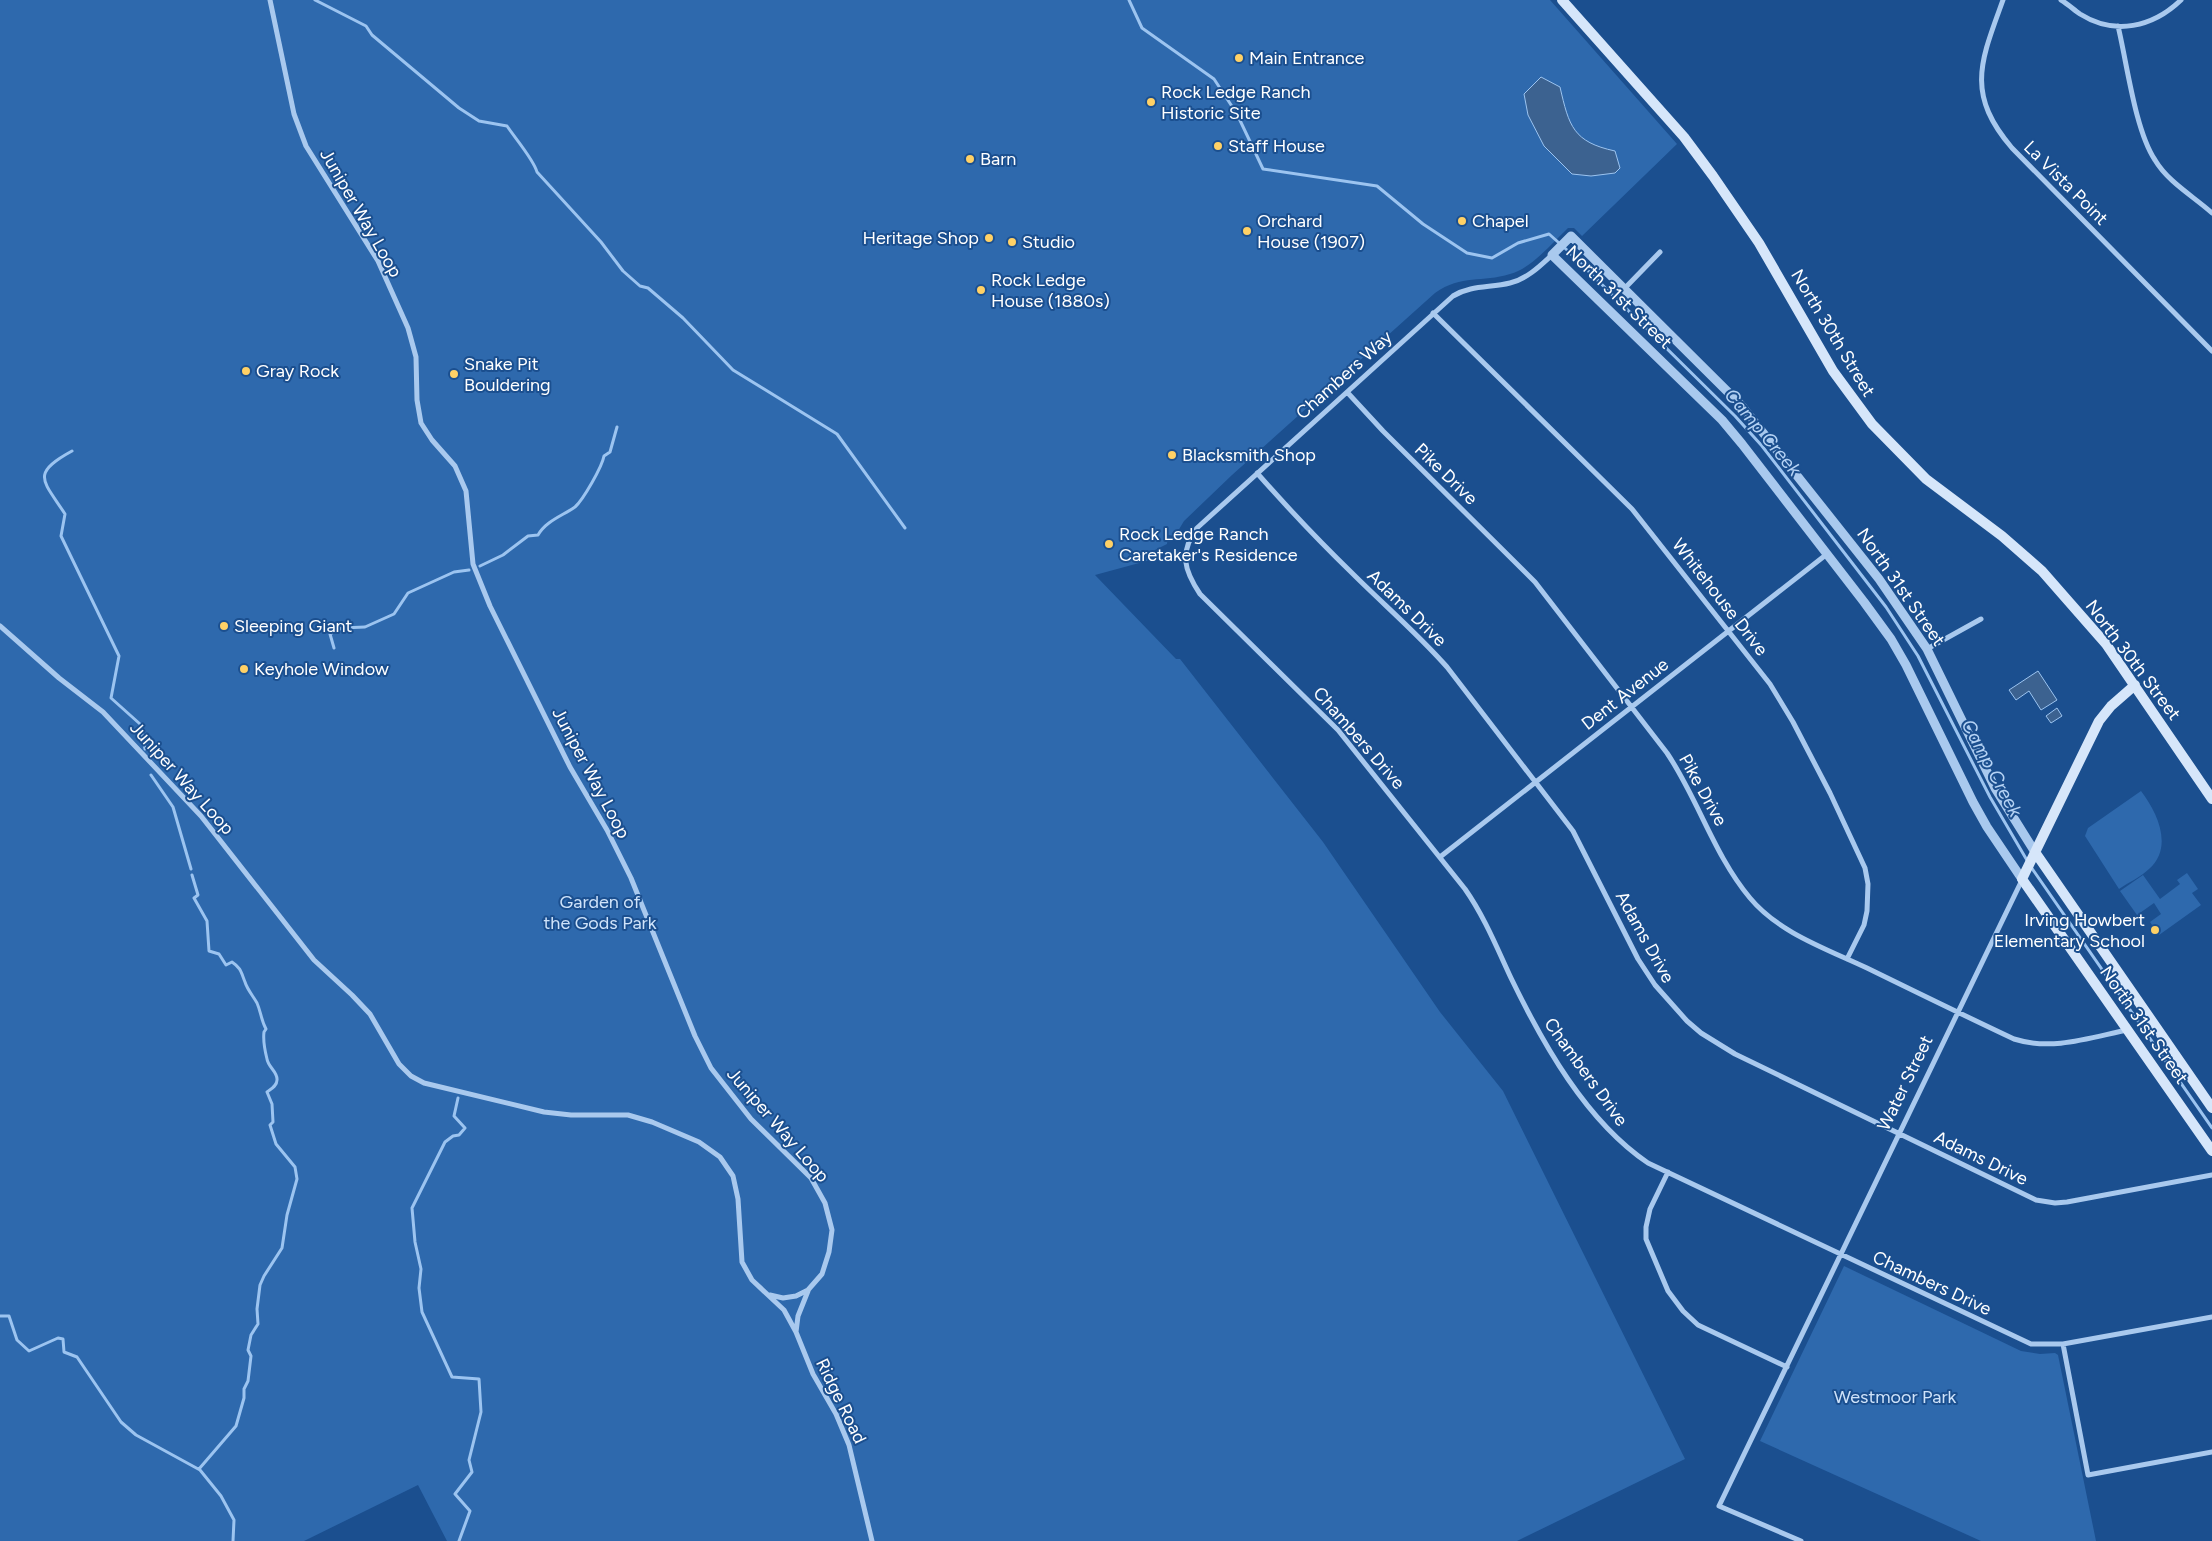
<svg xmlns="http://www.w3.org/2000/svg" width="2212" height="1541" font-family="Figtree,sans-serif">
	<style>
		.green { fill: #2e69ad }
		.water { fill: #3c6290; stroke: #9cc4f0 }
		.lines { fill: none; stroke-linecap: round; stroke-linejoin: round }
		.stream { stroke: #9cc4f0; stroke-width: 3 }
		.minor { stroke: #a9c9ee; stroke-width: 5 }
		.tertiary { stroke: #a9c9ee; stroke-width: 9 }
		.secondary { stroke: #d6e6fa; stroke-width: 10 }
		.poi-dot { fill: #ffd166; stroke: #1b4f8f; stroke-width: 2 }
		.labels { text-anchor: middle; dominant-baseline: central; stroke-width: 4; stroke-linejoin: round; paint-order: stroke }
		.poi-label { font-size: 18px; fill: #fff; stroke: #1b4f8f; text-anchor: start }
		.street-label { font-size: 18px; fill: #fff; stroke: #1b4f8f }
		.park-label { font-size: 18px; fill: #cfe3fa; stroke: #1b4f8f }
		.water-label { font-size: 19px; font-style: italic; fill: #b5d3f5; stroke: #1b4f8f }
	</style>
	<rect width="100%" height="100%" fill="#1b4f8f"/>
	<!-- green -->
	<path class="green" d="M0 0H1550L1677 144 1582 236 1574 228H1568C1551 244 1532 268 1510 274 1482 283 1462 274 1435 293L1232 475 1184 521 1175 536 1168 535 1167 544 1153 551 1154 559 1095 575 1176 659H1180L1323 842 1440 1012 1503 1091 1685 1459 1517 1541H447L418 1485 304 1541H0Z
		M2141 791C2157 812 2174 847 2149 869 2141 877 2129 882 2119 889L2085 836 2088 828Z
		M2187 873 2198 889 2192 893 2201 905 2159 935 2150 922 2161 914 2154 903 2137 915 2120 891 2143 875 2160 899 2180 884 2177 880Z
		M1844 1266 2021 1351 2040 1354 2055 1353 2058 1355 2096 1541H1981L1760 1441Z"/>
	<!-- water -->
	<path class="water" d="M1541 77 1560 87C1569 126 1573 142 1615 151L1620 168 1615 173 1591 176 1572 174 1544 146 1528 115 1524 94Z
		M2038 671 2057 700 2041 710 2029 691 2016 700 2009 690Z
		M2057 708 2062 716 2051 723 2046 716Z"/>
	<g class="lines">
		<!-- stream -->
		<path class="stream" d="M315 0 366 26 372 35 459 108 479 121 507 126C515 138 534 160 537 172L601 242 623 271 640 286 648 288 683 318 733 370 837 434 905 528
			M1129 0 1142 28 1214 79 1237 114 1263 169 1377 186 1423 224 1467 253 1492 258 1518 243 1549 234 1567 250 1735 416 1762 446 1886 607 1918 656 1990 797 2028 862
			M72 451C30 474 43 480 65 514L61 536 119 656 111 698 140 724 145 749
			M480 566 503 555 528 536 538 535C546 521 562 516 575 507 583 500 602 467 604 456L610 452 617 427
			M334 648 330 634 342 628 365 627 394 614 408 593 454 572 469 570
			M151 775 173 807 191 869
			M2031 867 2212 1128
			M192 875 198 895 194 898 207 921 209 951 219 954 226 965 232 962C241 968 241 972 245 982 247 989 253 996 257 1003 261 1012 261 1020 266 1029L264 1032C263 1040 265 1051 267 1059 268 1067 278 1072 277 1080 277 1086 271 1089 267 1092L272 1104 273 1122 270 1125 276 1144 295 1167 297 1179 287 1215 282 1248 264 1276 260 1285 257 1309 258 1324 251 1335 248 1350 251 1356 248 1381 244 1389V1398L236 1426 199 1469
			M458 1098 454 1116 465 1128 459 1135 453 1136 445 1142 412 1208 415 1242 421 1269 419 1288 422 1312 452 1377 479 1379 481 1412 469 1460 472 1472 455 1494 470 1511 459 1541
			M0 1316H9L17 1340 29 1351 58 1338 63 1339 64 1352 77 1357 121 1422 136 1435 200 1470 221 1496 234 1520 233 1541"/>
		<!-- minor -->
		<path class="minor" d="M270 0 294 114 306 146 378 261 408 328 416 357 417 400 421 423 432 440 455 466 466 491 473 564 490 606 570 767 607 830 631 878 695 1036 711 1068 751 1119 811 1178 825 1203 832 1230 829 1252 822 1274 808 1290 796 1296 783 1298 770 1295
			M2003 0C1981 61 1965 93 2012 148L2212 351
			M2061 0C2068 4 2074 10 2080 14 2115 36 2153 27 2181 0
			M2118 26C2127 63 2135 130 2155 160 2168 182 2193 196 2212 213
			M1552 255C1540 266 1527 279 1510 283 1490 288 1471 285 1453 296L1197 528C1179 553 1184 570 1200 594L1338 730 1465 889C1484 916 1497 948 1511 978 1543 1044 1586 1121 1648 1163L2031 1344H2063L2212 1317
			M1625 288 1660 252
			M1433 313 1632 509 1770 684 1793 722 1830 793 1865 868 1868 884 1867 911 1864 925 1847 959
			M1347 392 1383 431 1535 582 1667 753C1698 799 1714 855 1750 898 1779 933 1827 949 1867 968 1916 992 1965 1016 2014 1039 2052 1051 2089 1038 2127 1030
			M1257 473C1287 507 1319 541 1352 573 1383 604 1417 633 1447 667L1573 831 1638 959 1655 985 1687 1021 1701 1033 1735 1054 2036 1200 2055 1203 2067 1202 2212 1175
			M1171 557H1184
			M0 626 59 678 103 712 201 816 314 960 352 995 370 1014 399 1064 411 1076 424 1083 544 1112 571 1115H628L652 1122 699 1142 720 1157 733 1176 738 1199 742 1262 752 1280 784 1310 796 1332 813 1374 836 1414 849 1445 872 1541
			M1927 649 1981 619
			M1440 857 1827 554
			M1668 1172 1650 1209 1646 1227V1239L1668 1291 1683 1311 1698 1325 1787 1367
			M796 1332 798 1316 808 1291
			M2063 1344 2088 1475 2212 1452
			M1801 1541 1719 1506 2022 880"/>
		<!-- tertiary -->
		<path class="tertiary" d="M2022 879 1987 827 1973 802 1906 665 1891 639 1864 602 1742 444 1722 420 1552 255 1571 236 1741 405 1879 579 1927 649 1995 788 2035 852"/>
		<!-- secondary -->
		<path class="secondary" d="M1562 0 1684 137 1713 176 1759 243 1833 371 1872 424 1926 479 2002 536 2042 571 2063 595 2106 644 2212 799
			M2135 685 2111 706 2099 721 2022 879 2212 1151
			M2035 852 2212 1108"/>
	</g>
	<!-- markers -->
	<g class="poi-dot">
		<circle cx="1239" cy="58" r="5"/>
		<circle cx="1151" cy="102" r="5"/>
		<circle cx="1218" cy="146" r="5"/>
		<circle cx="970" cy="159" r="5"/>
		<circle cx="1462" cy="221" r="5"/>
		<circle cx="1247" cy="231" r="5"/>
		<circle cx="989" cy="238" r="5"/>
		<circle cx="1012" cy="242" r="5"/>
		<circle cx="981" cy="290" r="5"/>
		<circle cx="246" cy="371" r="5"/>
		<circle cx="454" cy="374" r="5"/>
		<circle cx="1172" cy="455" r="5"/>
		<circle cx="1109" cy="544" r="5"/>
		<circle cx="224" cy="626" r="5"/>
		<circle cx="244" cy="669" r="5"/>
		<circle cx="2155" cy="930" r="5"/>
	</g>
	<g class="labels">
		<!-- poi labels -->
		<g class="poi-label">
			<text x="1249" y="58">Main Entrance</text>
			<text x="1161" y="92">Rock Ledge Ranch<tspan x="1161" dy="21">Historic Site</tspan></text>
			<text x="1228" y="146">Staff House</text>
			<text x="980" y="159">Barn</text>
			<text x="1257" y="221">Orchard<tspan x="1257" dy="21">House (1907)</tspan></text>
			<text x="1472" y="221">Chapel</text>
			<text x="979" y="238" text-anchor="end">Heritage Shop</text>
			<text x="1022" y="242">Studio</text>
			<text x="991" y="280">Rock Ledge<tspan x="991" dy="21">House (1880s)</tspan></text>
			<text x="464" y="364">Snake Pit<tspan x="464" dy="21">Bouldering</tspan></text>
			<text x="256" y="371">Gray Rock</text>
			<text x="1182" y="455">Blacksmith Shop</text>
			<text x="1119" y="534">Rock Ledge Ranch<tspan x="1119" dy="21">Caretaker's Residence</tspan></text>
			<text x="234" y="626">Sleeping Giant</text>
			<text x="254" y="669">Keyhole Window</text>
			<text x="2145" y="920" text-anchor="end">Irving Howbert<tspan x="2145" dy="21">Elementary School</tspan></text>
		</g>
		<!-- street labels -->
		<g class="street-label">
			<text transform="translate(2066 183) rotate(45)">La Vista Point</text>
			<text transform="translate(361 213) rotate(60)">Juniper Way Loop</text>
			<text transform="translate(1619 297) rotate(44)">North 31st Street</text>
			<text transform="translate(1833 333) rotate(59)">North 30th Street</text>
			<text transform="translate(1344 375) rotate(-42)">Chambers Way</text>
			<text transform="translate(1446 474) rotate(44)">Pike Drive</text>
			<text transform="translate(1901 587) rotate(55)">North 31st Street</text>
			<text transform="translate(1720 597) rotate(52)">Whitehouse Drive</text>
			<text transform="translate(1407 608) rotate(44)">Adams Drive</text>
			<text transform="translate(2133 660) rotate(53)">North 30th Street</text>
			<text transform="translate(1625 694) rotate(-38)">Dent Avenue</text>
			<text transform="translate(1359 738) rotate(49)">Chambers Drive</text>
			<text transform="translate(591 773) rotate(62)">Juniper Way Loop</text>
			<text transform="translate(182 778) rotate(48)">Juniper Way Loop</text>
			<text transform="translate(1703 790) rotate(61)">Pike Drive</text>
			<text transform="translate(1645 937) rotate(61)">Adams Drive</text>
			<text transform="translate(2144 1025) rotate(55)">North 31st Street</text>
			<text transform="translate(1586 1072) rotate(54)">Chambers Drive</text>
			<text transform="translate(1905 1083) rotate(-64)">Water Street</text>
			<text transform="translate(778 1125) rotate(49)">Juniper Way Loop</text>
			<text transform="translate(1981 1158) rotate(26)">Adams Drive</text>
			<text transform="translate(1932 1283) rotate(25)">Chambers Drive</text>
			<text transform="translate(841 1401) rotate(64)">Ridge Road</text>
		</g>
		<!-- park labels -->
		<g class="park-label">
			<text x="600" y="902">Garden of<tspan x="600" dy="21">the Gods Park</tspan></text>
			<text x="1895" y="1397">Westmoor Park</text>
		</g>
		<!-- water labels -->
		<g class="water-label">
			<text transform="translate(1763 432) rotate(50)">Camp Creek</text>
			<text transform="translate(1992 768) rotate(62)">Camp Creek</text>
		</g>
	</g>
</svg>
